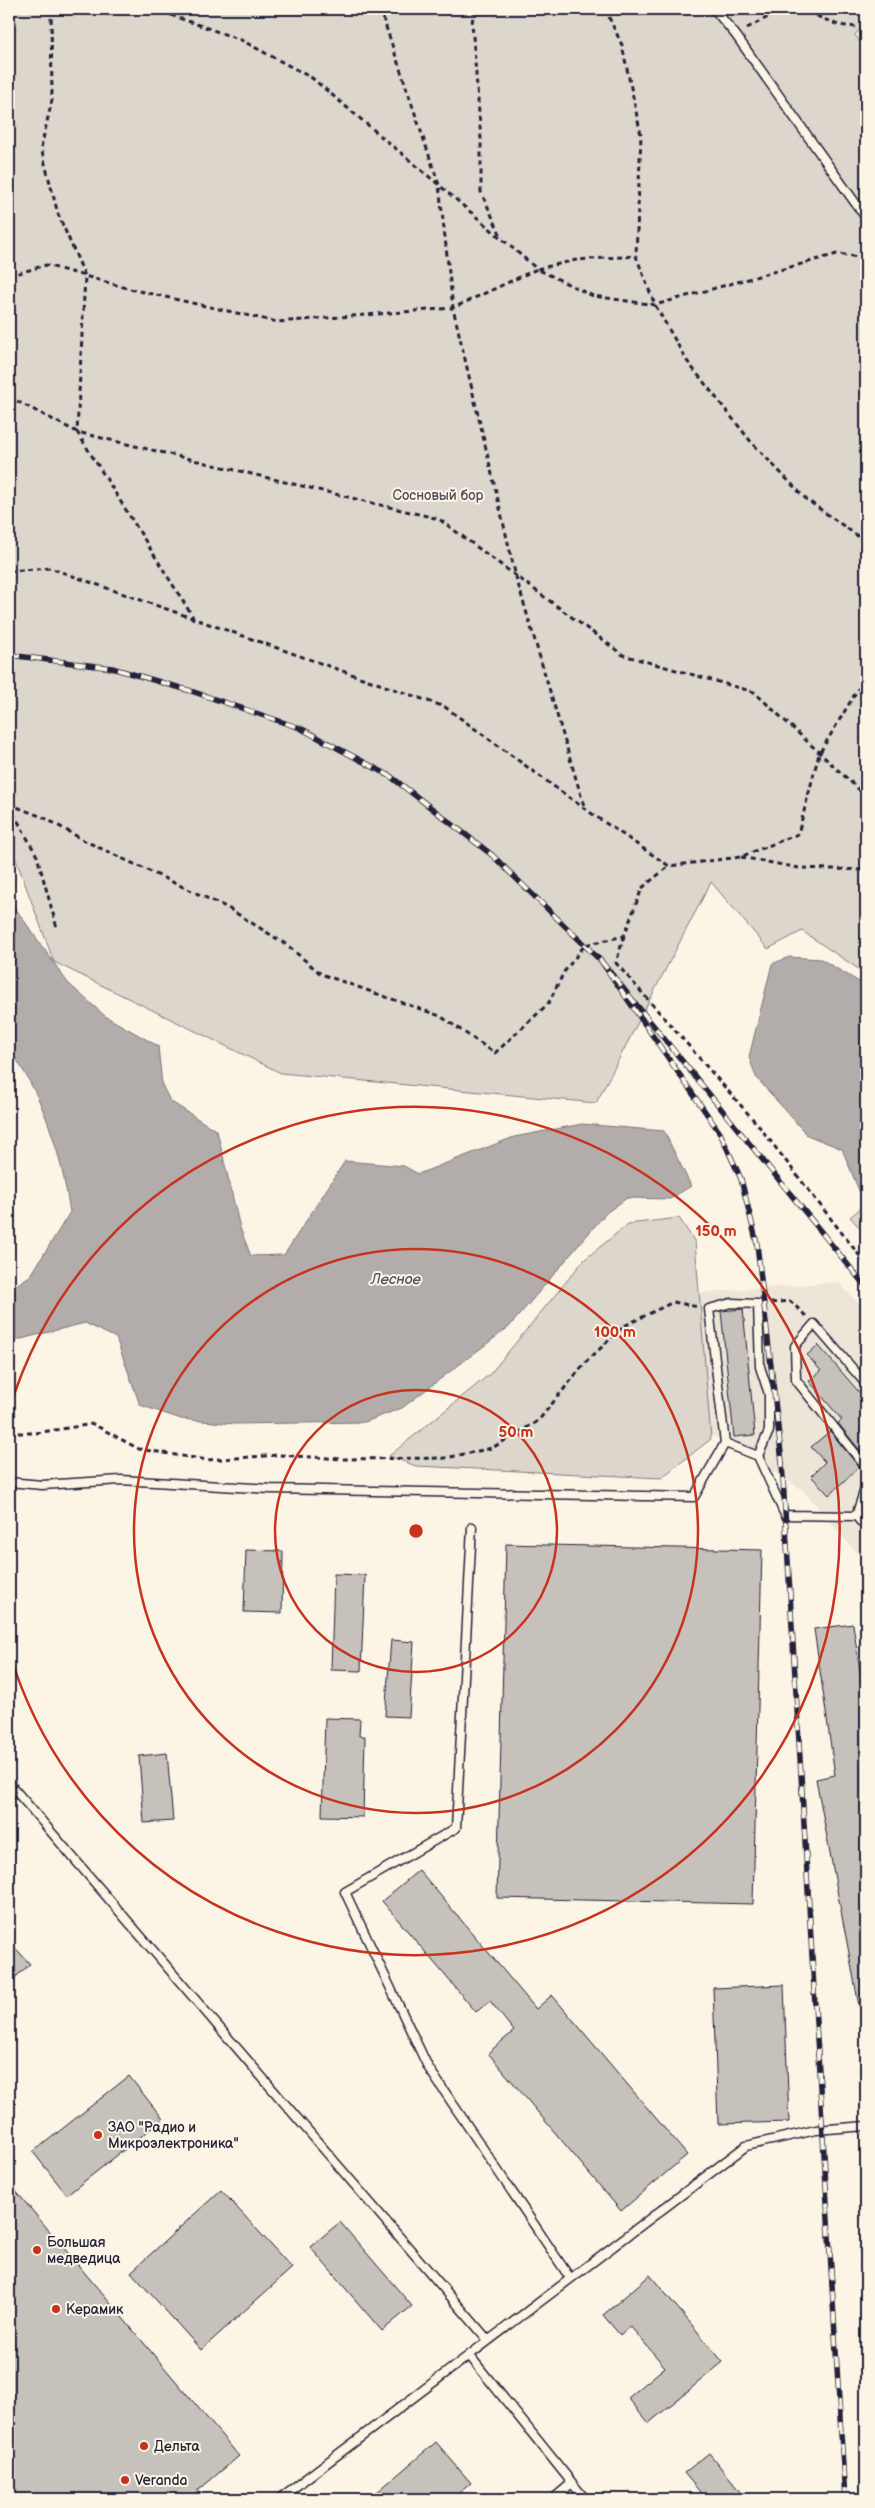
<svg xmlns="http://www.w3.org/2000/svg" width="875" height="2508" font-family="'Balsamiq Sans',sans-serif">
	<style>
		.built { fill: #ece5d8 }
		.green { fill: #dcd6cc; stroke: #7f7c84 }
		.water { fill: #b2adab; stroke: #78757e }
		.building { fill: #c6c1bb; stroke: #22223b }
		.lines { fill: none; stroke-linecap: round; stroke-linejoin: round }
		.service-casing { stroke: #22223b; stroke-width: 11 }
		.path { stroke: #22223b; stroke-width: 3; stroke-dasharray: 5 4; stroke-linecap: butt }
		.service { stroke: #fcf5e5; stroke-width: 8 }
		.rail-casing { stroke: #22223b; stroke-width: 5.5 }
		.rail { stroke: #fcf5e5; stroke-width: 4; stroke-dasharray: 11; stroke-linecap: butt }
		.ring { fill: none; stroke: #c8321e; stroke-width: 2.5 }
		.poi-dot { fill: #c8321e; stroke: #fcf5e5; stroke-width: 2 }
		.labels { text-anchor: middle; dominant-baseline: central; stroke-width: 4; stroke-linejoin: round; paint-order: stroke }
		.park-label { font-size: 14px; fill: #504f5f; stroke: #fcf5e5 }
		.poi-label { font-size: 14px; fill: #22223b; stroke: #fcf5e5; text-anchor: start }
		.water-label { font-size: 15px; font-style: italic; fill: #545362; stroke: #fcf5e5 }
		.centre { fill: #c8321e; stroke: #fcf5e5; stroke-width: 2.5 }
		.ring-label { font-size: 15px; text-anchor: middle; font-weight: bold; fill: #c8321e; stroke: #fcf5e5; stroke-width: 4; stroke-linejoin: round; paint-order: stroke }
	</style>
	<rect width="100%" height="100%" fill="#fcf5e5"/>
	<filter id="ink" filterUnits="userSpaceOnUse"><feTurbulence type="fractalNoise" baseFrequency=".02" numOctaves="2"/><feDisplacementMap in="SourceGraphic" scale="10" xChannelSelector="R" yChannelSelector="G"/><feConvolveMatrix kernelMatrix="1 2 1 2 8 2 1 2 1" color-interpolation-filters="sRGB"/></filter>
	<g filter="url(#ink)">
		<!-- built -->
		<path class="built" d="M838 1282 866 1311V1564L803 1490 694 1424 700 1293Z"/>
		<!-- green -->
		<path class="green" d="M9 9H866V22L855 35 866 50V974L802 931 768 949 711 882 596 1103 281 1073 54 962 9 841Z
			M866 1204V1235L850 1217Z
			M679 1218 695 1242 711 1439 661 1478 416 1466 389 1456 490 1374 584 1260 628 1224Z"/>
		<!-- water -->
		<path class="water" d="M11 902 68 983 105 1016 158 1046 162 1085 170 1101 217 1131 240 1228 251 1256 284 1255 345 1161 404 1166 418 1174 514 1137 582 1124 664 1131 691 1186 670 1199 627 1198 606 1213 509 1327 402 1408 365 1422 235 1424 181 1419 140 1405 116 1338 85 1323 9 1342V1290L31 1275 70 1212C61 1154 44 1096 9 1049V904Z
			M789 957 821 959 866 986V1189L860 1193 842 1149 807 1135 756 1077 749 1057 772 964Z"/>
		<!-- building -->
		<path class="building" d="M743 1309 755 1435 734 1437 721 1311Z
			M818 1345 866 1400V1458L838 1423 842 1420 809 1381 821 1371 807 1355Z
			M830 1431 859 1467 829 1495 811 1476 825 1462 811 1447Z
			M506 1544 762 1550 753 1904 497 1898Z
			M246 1550 283 1551 282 1613 244 1612Z
			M334 1574 365 1575 361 1671 331 1670Z
			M853 1624 862 1685 866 1684V2005L859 2006 816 1779 835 1775 814 1629Z
			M391 1640 414 1642 409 1717 385 1716Z
			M325 1718 360 1719 359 1736H365L363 1817 322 1816Z
			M167 1753 173 1821 144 1823 139 1756Z
			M419 1870 536 2009 552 1995 687 2155 621 2211 488 2053 514 2031 490 2001 476 2012 382 1901Z
			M9 1941 30 1964 9 1983Z
			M784 1985 789 2122 718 2124 713 1988Z
			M129 2076 163 2119 67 2195 33 2152Z
			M9 2183 239 2456 188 2499H9Z
			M221 2190 292 2268 201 2350 131 2272Z
			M340 2222 412 2306 382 2331 310 2247Z
			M650 2275 723 2362 649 2423 628 2398 665 2367 630 2326 620 2335 603 2315Z
			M436 2442 471 2483 452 2499H369Z
			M709 2453 741 2493 733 2499H706L684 2473Z"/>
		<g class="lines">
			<defs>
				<path id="service" d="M714 9 735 34 866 218
					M866 1384 814 1324 795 1346 796 1380 866 1467
					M725 1443 709 1309 731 1303 758 1304 760 1367 769 1394V1431L758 1456
					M9 1482 42 1485 121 1480 271 1489 694 1497 725 1443 758 1456 785 1515 856 1516 866 1528
					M856 1516 866 1486
					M472 1527 456 1828 345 1892 428 2067 570 2278
					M9 1783 488 2340
					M469 2355 585 2499
					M279 2499 746 2146 816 2130 866 2126
					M553 2499 572 2483"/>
			</defs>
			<!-- service casing -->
			<use href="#service" class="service-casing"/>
			<!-- path -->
			<path class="path" d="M51 9 52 100 41 148 58 214 85 276 77 432 193 617
				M154 9 241 40 312 78 439 185 453 308 516 577 585 809
				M380 9 439 185 537 269 576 260 636 256
				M474 9 472 23 481 139V192L502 238
				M605 9 622 45 641 135 636 256 655 305 687 361 752 443 806 499 866 542
				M800 9 838 25 866 28
				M747 28 784 9
				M9 276 46 265 134 290 277 322 453 308 537 269 593 296 655 305 837 254 866 258
				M9 397 77 432 439 519 623 655 754 692 866 796
				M9 571 50 568 445 707 585 809 669 866 740 857 798 834 819 754 858 689 866 684
				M9 804 45 818 85 841 228 908 287 945 321 974 440 1016 495 1053 548 1004 564 972 585 945 624 936 642 888 669 866
				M9 805 37 856 57 928
				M741 857 799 868 866 870
				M624 936 616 963 758 1125 866 1264
				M771 1303 790 1301 806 1316
				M9 1433H36L93 1424 139 1449 207 1460 279 1455 343 1459 446 1458 492 1448 538 1421 585 1363 624 1326 673 1302 698 1307"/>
			<!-- service -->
			<use href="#service" class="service"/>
			<defs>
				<path id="rail" d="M9 655 112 668 191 691 300 728 390 776 492 855 601 961
					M845 2499 782 1462 757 1244 741 1179 720 1133 601 961 866 1287"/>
			</defs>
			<!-- rail casing -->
			<use href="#rail" class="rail-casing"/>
			<!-- rail -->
			<use href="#rail" class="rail"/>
		</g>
	</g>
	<!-- distance rings -->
	<g class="ring">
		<circle cx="416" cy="1531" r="141"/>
		<circle cx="416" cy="1531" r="282"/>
		<path d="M9 1411A424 424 0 1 1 9 1651"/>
	</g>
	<!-- markers -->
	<g class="poi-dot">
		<circle cx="98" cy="2135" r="5"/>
		<circle cx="37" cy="2250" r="5"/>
		<circle cx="56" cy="2309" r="5"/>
		<circle cx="144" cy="2446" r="5"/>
		<circle cx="125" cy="2480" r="5"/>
	</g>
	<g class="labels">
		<!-- park labels -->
		<g class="park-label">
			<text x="438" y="495">Сосновый бор</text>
		</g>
		<!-- poi labels -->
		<g class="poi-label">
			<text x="108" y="2127">ЗАО "Радио и<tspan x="108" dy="16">Микроэлектроника"</tspan></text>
			<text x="47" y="2242">Большая<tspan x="47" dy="16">медведица</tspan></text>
			<text x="66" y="2309">Керамик</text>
			<text x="154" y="2446">Дельта</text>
			<text x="135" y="2480">Veranda</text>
		</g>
		<!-- water labels -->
		<g class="water-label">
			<text x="396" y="1279">Лесное</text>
		</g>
	</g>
	<circle cx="416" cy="1531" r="8" class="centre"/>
	<g class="ring-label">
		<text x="716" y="1236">150 m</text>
		<text x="615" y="1337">100 m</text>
		<text x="516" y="1437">50 m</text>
	</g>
	<!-- margin -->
	<rect width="875" height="2508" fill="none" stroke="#fcf5e5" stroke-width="30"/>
	<rect x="15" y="15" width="845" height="2478" fill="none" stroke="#22223b" stroke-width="2" filter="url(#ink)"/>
</svg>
